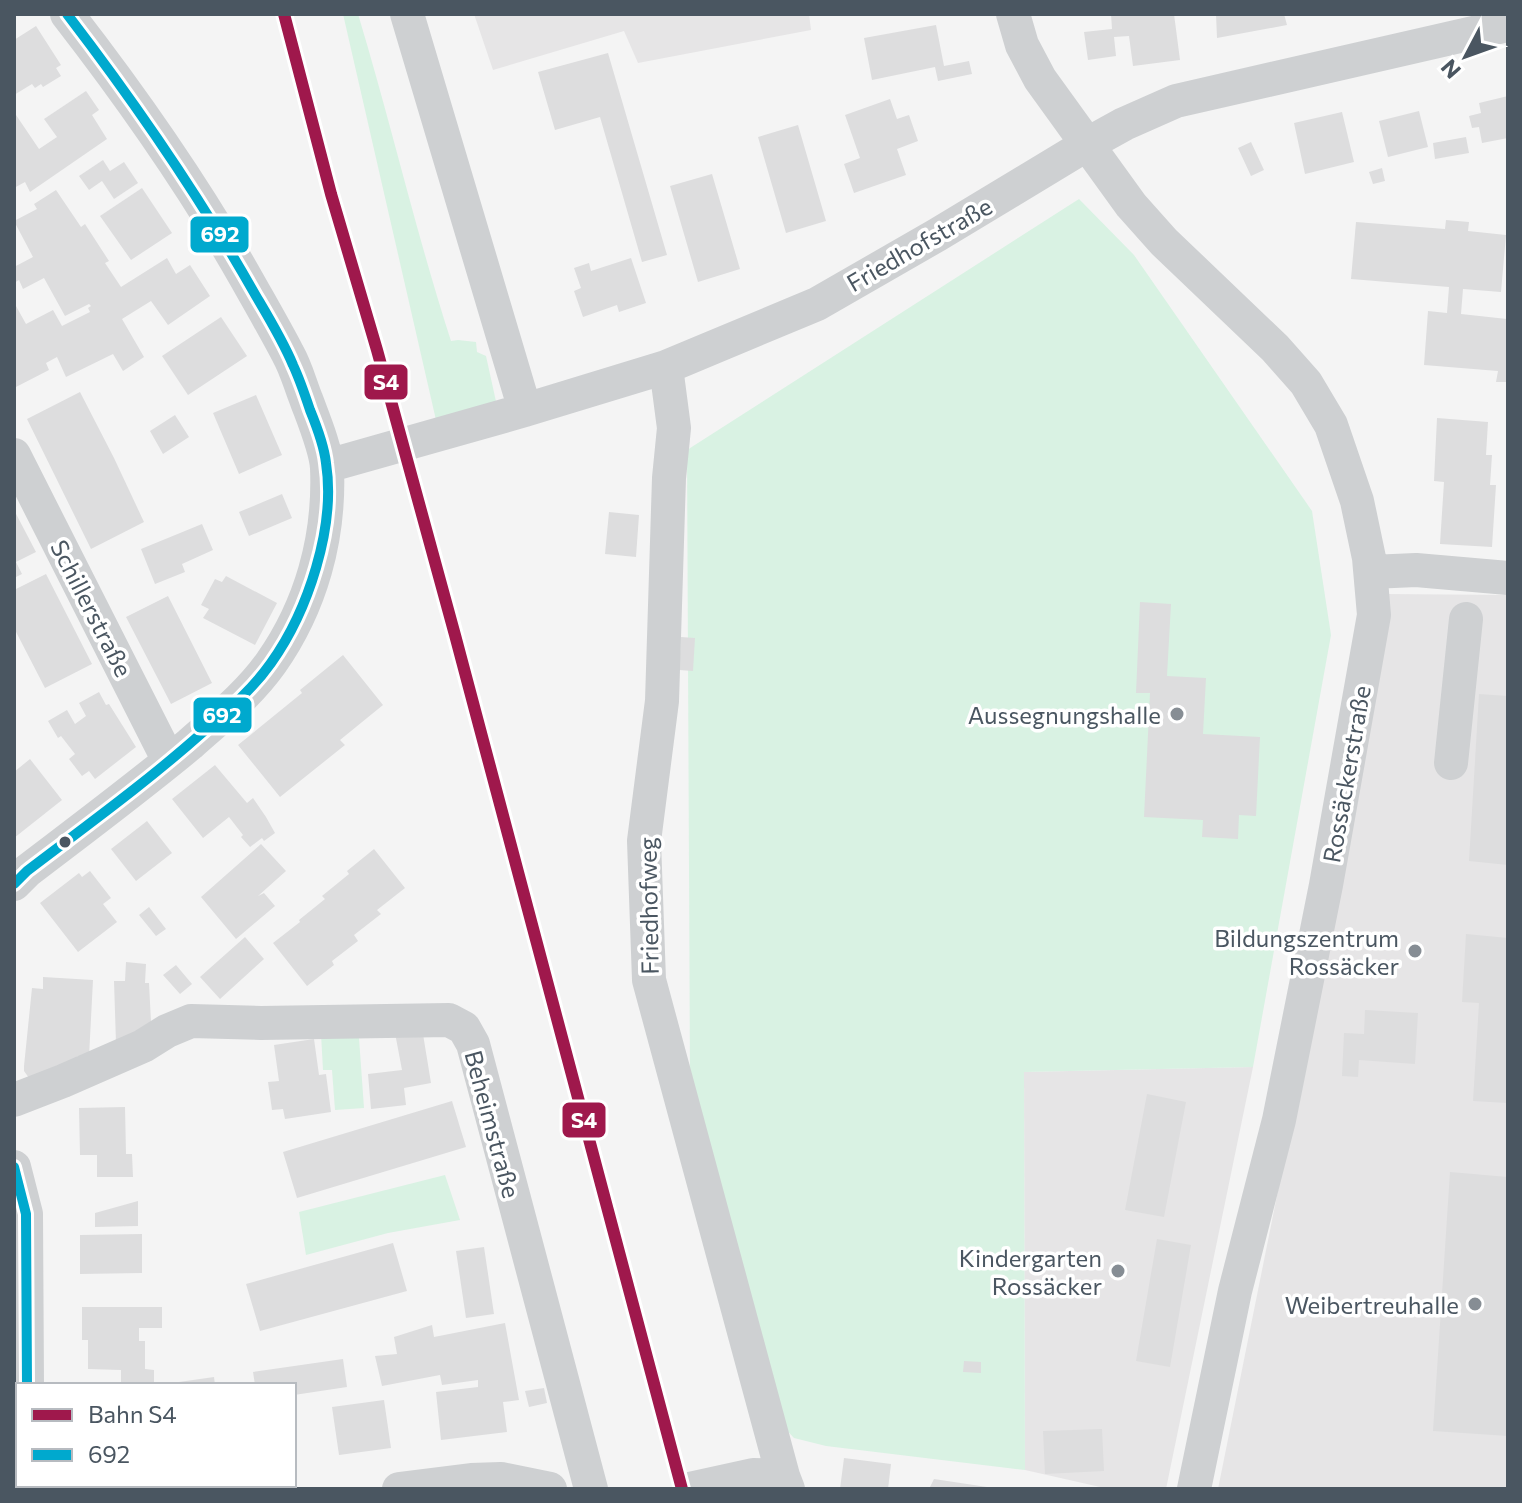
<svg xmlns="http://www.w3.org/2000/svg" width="1522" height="1503" font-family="Commissioner,sans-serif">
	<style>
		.education { fill: #e6e5e6 }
		.green { fill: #d9f2e3 }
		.building { fill: #ddddde }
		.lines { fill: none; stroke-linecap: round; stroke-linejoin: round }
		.minor { stroke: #ced0d2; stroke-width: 34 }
		.bus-1-casing { stroke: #fff; stroke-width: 16 }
		.bus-1 { stroke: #00a9ce; stroke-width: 10 }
		.rail-1-casing { stroke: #fff; stroke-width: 18 }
		.rail-1 { stroke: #9f184c; stroke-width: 12 }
		.poi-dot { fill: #868d94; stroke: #fff; stroke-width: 3 }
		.bus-dot { fill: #4a5661; stroke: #fff; stroke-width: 3 }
		.labels { text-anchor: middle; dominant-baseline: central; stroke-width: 7; stroke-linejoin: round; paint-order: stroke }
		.street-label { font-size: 24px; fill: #4a5661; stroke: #fff }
		.poi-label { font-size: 24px; fill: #4a5661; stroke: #fff; text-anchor: end }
		.line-badge { stroke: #fff; stroke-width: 3 }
		.badge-label { font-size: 22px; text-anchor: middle; font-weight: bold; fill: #fff }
	</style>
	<rect width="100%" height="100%" fill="#f4f4f4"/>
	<!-- education -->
	<path class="education" d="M474 14H809L811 30 638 63 624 31 493 70Z
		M1386 594 1508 595V1489H1218L1287 1146Z
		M1253 1067 1166 1489H1109L1025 1470 1024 1072Z"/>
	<!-- green -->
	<path class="green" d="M343 14H358C391 123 416 233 451 341L458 340 476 342 477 352 486 356 497 406 436 420Z
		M1079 199 1134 255 1312 511 1331 635 1253 1067 1024 1072 1025 1470 826 1446 794 1438 779 1422 690 1080 687 450Z
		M321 1034 359 1038 364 1108 335 1110 332 1070H323Z
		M445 1175 460 1220 388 1233 306 1255 299 1212Z"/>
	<!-- building -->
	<path class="building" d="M1111 14H1174L1180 60 1133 66 1129 36 1114 37 1116 56 1088 60 1084 32 1112 29Z
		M1216 14H1284L1287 25 1217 38Z
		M936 25 944 66 969 61 972 74 938 81 935 67 872 80 864 38Z
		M36 26 61 65 56 68 61 76 43 87 41 84 35 88 32 84 14 95V40Z
		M608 53 667 255 642 262 600 117 555 130 538 72Z
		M86 91 99 110 92 115 107 139 30 192 25 182 14 188V112L39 149 57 137 44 119Z
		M1508 96V138L1482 143 1479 127 1472 128 1469 116 1481 113 1479 103Z
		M890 99 897 119 909 115 918 141 897 149 906 175 854 193 844 164 860 158 845 115Z
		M1419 111 1428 147 1388 157 1379 121Z
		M1342 112 1354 162 1305 174 1294 123Z
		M798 125 826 221 786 233 758 137Z
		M1466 137 1469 153 1435 159 1433 143Z
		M1251 142 1264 170 1251 176 1238 148Z
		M103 160 110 171 124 162 138 183 114 199 102 181 89 190 79 176Z
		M1382 168 1385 181 1373 184 1369 172Z
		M712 174 740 269 698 282 670 186Z
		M142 188 172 233 131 260 100 216Z
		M56 190 81 227 85 224 109 261 105 263 121 287 167 258 176 274 190 265 210 296 168 325 151 301 122 319 144 357 123 371 113 354 66 377 57 357 46 363 49 370 14 388V308L16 306 26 324 53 310 62 326 90 312 88 308 91 306 89 304 65 316 44 278 23 289 19 280 14 283V267L33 257 14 221 37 209 34 204Z
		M1446 220 1469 222 1468 231 1506 235 1501 292 1463 289 1461 314 1507 319 1508 374 1506 382H1496L1498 371 1424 365 1428 311 1447 313 1449 287 1351 279 1356 222 1445 229Z
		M631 258 646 303 619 312 617 305 583 317 574 291 581 288 574 268 589 263 591 271Z
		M221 317 247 356 188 395 162 356Z
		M80 392 114 458 144 522 91 549 27 419Z
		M256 395 282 455 239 474 213 413Z
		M175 415 189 437 163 454 150 431Z
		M1437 418 1488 422 1486 455H1492L1490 485H1496L1492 547 1440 544 1444 482 1434 481Z
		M282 494 292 518 249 536 239 512Z
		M14 510 36 552 16 562 22 574 14 578Z
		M609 512 639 515 636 557 605 554Z
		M202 524 213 550 182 564 185 572 155 584 141 549Z
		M46 574 92 664 45 688 14 628V590Z
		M226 576 277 603 255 645 203 618 209 609 201 605 215 579 222 582Z
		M168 596 212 683 171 704 126 617Z
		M1140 602 1171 604 1167 676 1206 678 1203 734 1260 737 1256 816 1239 815 1238 839 1202 837 1203 820 1144 817 1150 693H1136Z
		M681 637 695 638 693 671 679 670Z
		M343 655 383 705 340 740 345 745 280 797 238 745 302 693 300 690Z
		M99 692 106 705 109 704 136 747 95 779 89 771 82 776 69 759 75 754 61 736 58 738 48 721 67 710 75 724 86 716 79 703Z
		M1479 694 1508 696V865L1469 861Z
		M30 759 62 800 14 838V772Z
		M215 765 247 803 253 798 266 817 275 833 264 841 262 838 250 847 241 837 243 835 229 817 203 838 172 799Z
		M147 821 172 853 136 881 111 849Z
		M261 844 286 871 258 896 264 893 275 906 236 939 201 897Z
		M374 849 405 888 377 910 381 914 354 935 358 941 332 961 334 965 307 986 273 943 300 922 299 920 325 899 322 896 349 874 347 871Z
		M90 871 111 898 103 904 117 922 78 952 40 903 79 873 82 877Z
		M149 907 166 929 156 936 139 915Z
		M1466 934 1508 938V1103L1473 1101 1479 1003 1462 1002Z
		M245 937 264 959 220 999 200 977Z
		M126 962 146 964 145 983H149L151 1022 116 1043 114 981H125Z
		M176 965 192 984 180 994 163 975Z
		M43 977 93 980 89 1057 77 1056 75 1069 29 1078 24 1071V1066L32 988 43 989Z
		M1365 1010 1418 1013 1415 1064 1359 1060 1358 1077 1342 1076 1344 1033 1364 1034Z
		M422 1028 431 1083 404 1088 406 1105 371 1109 368 1074 402 1070 395 1033Z
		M314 1039 319 1075 326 1074 331 1112 285 1119 283 1109 272 1110 268 1082 279 1081 274 1045Z
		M1147 1094 1186 1102 1164 1217 1125 1210Z
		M452 1101 466 1147 297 1198 283 1152Z
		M125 1107 126 1154H132L133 1177H97V1155H80L79 1108Z
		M1450 1172 1508 1177V1436L1433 1431Z
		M138 1201V1226L95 1227V1213Z
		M142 1234V1273L80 1274V1235Z
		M1157 1239 1191 1245 1170 1367 1136 1361Z
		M393 1243 407 1291 260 1331 246 1284Z
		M484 1247 494 1314 466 1318 456 1251Z
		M82 1307H162V1328H139V1341H145V1369L154 1370V1385H121V1370L88 1369V1340H82Z
		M505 1323 519 1400 503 1402 507 1432 441 1440 436 1392 478 1387V1380L442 1385 440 1375 382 1386 375 1356 397 1354 394 1337 432 1325 434 1337Z
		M343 1359 347 1387 294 1395V1385H255L253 1372Z
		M964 1361 981 1362V1373L963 1372Z
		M214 1377 215 1385H172V1383Z
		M544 1388 547 1403 529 1407 525 1391Z
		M384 1400 391 1448 339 1455 332 1407Z
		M1102 1429 1104 1471 1045 1474 1043 1431Z
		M844 1458 891 1464 888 1489H840Z
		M934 1479 987 1487V1489H929Z
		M87 1485H118V1487L87 1489Z"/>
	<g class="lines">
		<!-- minor -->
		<path class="minor" d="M407 14 525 410
			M1013 14 1022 45 1040 79 1131 205 1164 242 1275 348 1306 383 1331 425 1357 501 1369 558 1374 615 1326 885 1279 1120 1235 1291 1194 1489
			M666 367 674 428 669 478 662 701 644 841 649 980 783 1476 788 1489
			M14 455 169 761
			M327 466 525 410 666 367 817 304 937 235 1086 145 1124 124 1176 101 1508 25
			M1371 572 1416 570 1508 578
			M1451 763 1466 619
			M14 884 27 871C82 829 137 788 190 744 218 719 249 694 271 663 311 606 330 538 327 468 326 449 313 418 306 399 300 384 296 368 288 354 275 329 261 305 247 280 194 186 133 99 67 14
			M14 1100 63 1081 143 1046 167 1031 191 1021 261 1023 449 1020 464 1028 473 1044 591 1489
			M14 1167 26 1214 27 1385
			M28 1485V1489
			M399 1489 471 1480 501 1479 550 1489
			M689 1489 753 1475 783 1476"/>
		<defs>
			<path id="bus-1" d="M14 884 27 871C86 826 147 782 203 732 227 711 252 690 271 663 308 611 336 527 326 463 324 445 317 427 310 410 305 395 300 380 293 365 283 341 269 318 256 296 200 197 136 104 67 14
				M14 1167 26 1214 27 1385"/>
		</defs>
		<!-- bus-1 casing -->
		<use href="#bus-1" class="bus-1-casing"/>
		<!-- bus-1 -->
		<use href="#bus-1" class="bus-1"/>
		<defs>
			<path id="rail-1" d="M284 14 331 194 377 350 455 635 682 1489"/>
		</defs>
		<!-- rail-1 casing -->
		<use href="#rail-1" class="rail-1-casing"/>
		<!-- rail-1 -->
		<use href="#rail-1" class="rail-1"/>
	</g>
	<!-- markers -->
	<g class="poi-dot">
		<circle cx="1177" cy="714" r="8"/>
		<circle cx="1415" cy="951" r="8"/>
		<circle cx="1118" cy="1271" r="8"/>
		<circle cx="1475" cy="1304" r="8"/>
	</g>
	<circle class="bus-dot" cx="65" cy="842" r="7"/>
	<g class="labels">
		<!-- street labels -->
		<g class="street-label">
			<text transform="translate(919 244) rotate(-30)">Friedhofstraße</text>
			<text transform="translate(92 608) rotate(63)">Schillerstraße</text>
			<text transform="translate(1346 774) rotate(-80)">Rossäckerstraße</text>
			<text transform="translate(648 906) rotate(-91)">Friedhofweg</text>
			<text transform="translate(493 1124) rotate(75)">Beheimstraße</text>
		</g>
		<!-- poi labels -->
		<g class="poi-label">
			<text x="1161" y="714">Aussegnungshalle</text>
			<text x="1399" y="937">Bildungszentrum<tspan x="1399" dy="28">Rossäcker</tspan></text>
			<text x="1102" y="1257">Kindergarten<tspan x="1102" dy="28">Rossäcker</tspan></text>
			<text x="1459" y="1304">Weibertreuhalle</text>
		</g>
	</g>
	<g class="line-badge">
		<rect x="189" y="215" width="61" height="39" rx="8" fill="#00a9ce"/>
		<rect x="363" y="363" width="46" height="38" rx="8" fill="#9f184c"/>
		<rect x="192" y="696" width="61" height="38" rx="8" fill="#00a9ce"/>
		<rect x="561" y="1101" width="46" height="38" rx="8" fill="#9f184c"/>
	</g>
	<g class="badge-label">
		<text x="220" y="242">692</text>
		<text x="386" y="390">S4</text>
		<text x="222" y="723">692</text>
		<text x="584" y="1128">S4</text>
	</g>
	<!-- border -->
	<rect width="1522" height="1503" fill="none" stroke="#4a5661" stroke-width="32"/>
	<!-- legend -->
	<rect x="16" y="1383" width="280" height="104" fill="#ffffff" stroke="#b7bbc0" stroke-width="2"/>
	<rect x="32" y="1409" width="40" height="12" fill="#9f184c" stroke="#b7bbc0" stroke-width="2"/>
	<text x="88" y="1423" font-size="24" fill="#4a5661">Bahn S4</text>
	<rect x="32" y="1449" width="40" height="12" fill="#00a9ce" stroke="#b7bbc0" stroke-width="2"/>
	<text x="88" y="1463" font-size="24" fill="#4a5661">692</text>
	<!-- north arrow -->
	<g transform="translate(1466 56) rotate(229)" stroke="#ffffff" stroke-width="6" paint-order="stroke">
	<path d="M0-6L14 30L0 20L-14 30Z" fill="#4a5661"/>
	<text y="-12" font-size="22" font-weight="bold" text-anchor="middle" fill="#4a5661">N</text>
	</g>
</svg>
